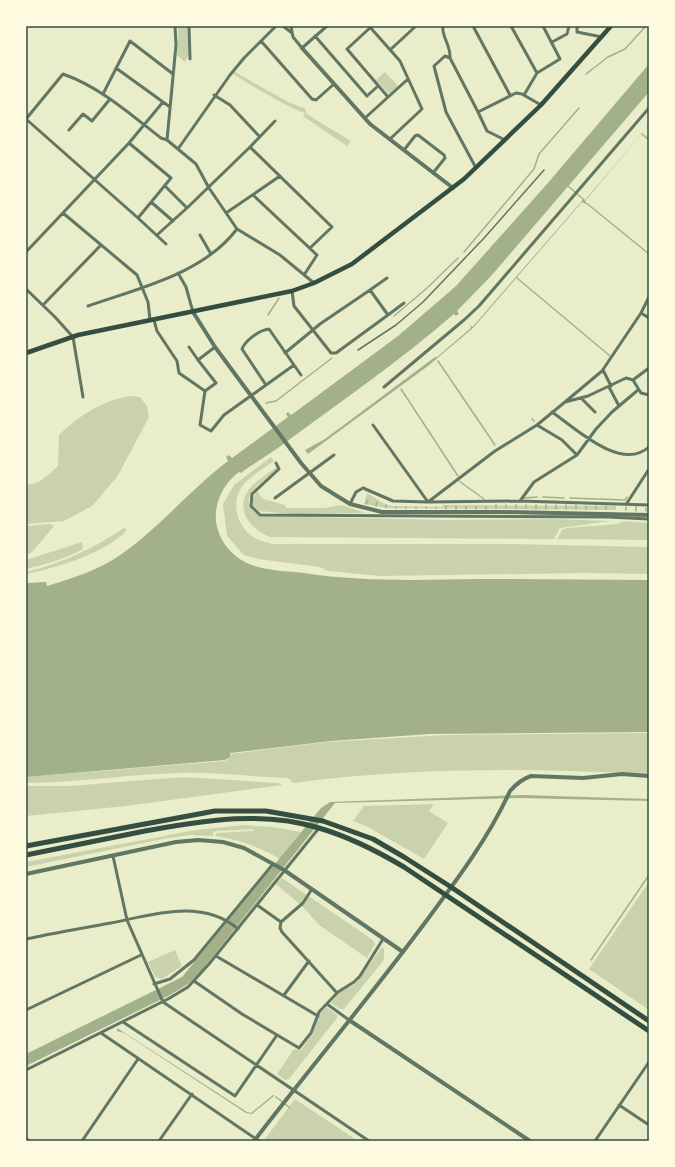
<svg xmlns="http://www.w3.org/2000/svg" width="675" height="1167" font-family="Lora,serif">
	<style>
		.green { fill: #cad2ad }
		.water { fill: #a3b18a }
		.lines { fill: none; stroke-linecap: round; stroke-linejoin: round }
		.stream { stroke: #a3b18a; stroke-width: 1.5 }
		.service { stroke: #617663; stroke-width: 1.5 }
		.minor { stroke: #617663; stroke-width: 3 }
		.tertiary { stroke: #617663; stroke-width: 4 }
		.secondary { stroke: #344e41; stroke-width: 4.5 }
		.primary { stroke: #344e41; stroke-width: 5 }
		.neatline { fill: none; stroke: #344e41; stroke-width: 1.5 }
	</style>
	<rect width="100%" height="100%" fill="#e9edc9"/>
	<!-- green -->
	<path class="green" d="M178 26H188V56L185 62 177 55Z
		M235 72 288 102 306 109V113C298 114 242 80 232 73Z
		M385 72 398 86 389 94 376 80Z
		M305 113 351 141 347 146 303 116Z
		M129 396 140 397 147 406 149 417 117 477 92 506 64 521 26 524V484C37 487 50 473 58 466L59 435C80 415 100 402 129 396Z
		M271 457 274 461C264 468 252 475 244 484 229 501 237 530 257 539 262 542 268 542 272 544H511L649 547V574L587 573 381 576 328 571 320 567 258 559 244 555 227 536 223 504 234 485Z
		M277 467 278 469C263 481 232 499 260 516L446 520 553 519 610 521 560 528 554 539 270 537C248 528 233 507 252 486 259 479 269 473 277 467Z
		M257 491 263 499 285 505 286 508H324L342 505 366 513 293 514 259 511 253 505 252 501Z
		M367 493 385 504 393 506 442 507 443 505 616 506V510L387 508 364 504Z
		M624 521 649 523V540L557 539 562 530 567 528 618 524Z
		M50 524 54 526 32 552 26 556V526Z
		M124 528 127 530C106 553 56 568 26 574V572C62 563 93 549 124 528Z
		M82 542 83 549C65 559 46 564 26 569V560Z
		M649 733V774C531 768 411 767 293 783L288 778C252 777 217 772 181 773 129 774 78 783 26 783V777L225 761 230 757V754L327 742 446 735Z
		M183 777 279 783 282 785 126 806 26 816V786H70Z
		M434 804 429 811 448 823 424 859 368 827 353 821 364 806Z
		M243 825 272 827 301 832 280 859C259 847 238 839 215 836L217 833 253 831 254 829 217 831 213 832V836L191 835 168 838 26 867V862L196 830Z
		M282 878 373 940 375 944 367 958 319 925 305 909 276 884Z
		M649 882V1010L589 969Z
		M382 947 384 949V960L344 1009H340L331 1003 339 993 355 984Z
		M175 950 182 966 162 979 155 977 148 962Z
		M327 1007 337 1015V1018L289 1079 285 1080 277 1074 294 1049 301 1050 312 1035 320 1014Z
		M295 1099 358 1141H269L265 1139Z"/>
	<!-- water -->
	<path class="water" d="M649 64V92L492 275 457 311 459 314 456 316 454 314C400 361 340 402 282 445 269 455 252 464 241 473L239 472C224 483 214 502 216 522 219 540 230 555 247 563 264 571 285 571 304 573 362 582 421 580 479 579 536 579 592 580 649 580V732L430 734 331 741 230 753V757L225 760 26 777V583L46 582 47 586C73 578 100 570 123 553 161 526 192 488 228 461L226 457 229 455 232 458 288 417 286 414 288 412 291 415 294 413 398 336 456 286 547 184Z
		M649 125 585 201V204L582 202 473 328 428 366 308 454 305 450 325 439 435 357H437L471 328 470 325 472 327 475 324 582 201V198L585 200Z
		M523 795 649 799V801L520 798 335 803 202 970 188 984 170 995 26 1066V1054L182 977 321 808 330 802Z
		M117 1028 247 1112 251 1113 273 1095 278 1097 274 1096 252 1114 246 1113 124 1033 117 1031Z"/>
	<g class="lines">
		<!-- stream -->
		<path class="stream" d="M586 74 608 57 625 49 646 26
			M642 134 649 140
			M568 186 583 199
			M585 202 649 254
			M464 252 534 169 539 154 579 108
			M517 278 610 356
			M268 315 279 298
			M394 316 426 289 458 258
			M438 361 495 445
			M401 389 458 476
			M266 403 276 401 332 358
			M532 419 534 421
			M459 481 484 499
			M543 497 564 498
			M524 498 537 497
			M570 498 625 500 627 497
			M366 504 368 500
			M506 505V508
			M526 505V508
			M536 505V509
			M566 505V509
			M376 506 377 502
			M446 506V509
			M456 506V509
			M466 506V509
			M476 506V509
			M486 506V509
			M596 506V509
			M406 507V508
			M416 507V508
			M386 508V505
			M396 508V507
			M426 508V507
			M436 508V507
			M496 508V505
			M516 508V505
			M546 509V505
			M556 509V505
			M576 509V505
			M586 509V506
			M606 509V506
			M626 510V507
			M636 511V507
			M646 511V508
			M591 960 649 875
			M276 1097 290 1108"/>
		<!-- service -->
		<path class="service" d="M358 350 396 325 423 302 485 237 544 170"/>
		<!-- minor -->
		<path class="minor" d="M175 26 176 45 167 140 196 164 209 188 237 229 280 255 314 283
			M189 26 190 59
			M283 26 292 33
			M291 26 293 37 302 48 327 26
			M369 26 400 61 422 109 390 139
			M372 26 347 49 388 97
			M443 26C441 36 451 45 450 58L478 112 516 93 522 94 541 105
			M473 26 510 95
			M511 26 537 73
			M577 26V32L602 37
			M315 36 367 96 378 86
			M261 41 312 99 316 100 334 84
			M552 42 567 34 569 26
			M390 50 416 26
			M450 58 445 56 434 66 446 112 476 168
			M116 68 163 102
			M103 94 130 41 173 74
			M214 95 230 105 259 136
			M524 95 537 73 560 59 543 26
			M478 112 487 131 505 140
			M365 118 408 79
			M26 119 138 218 171 178 129 143
			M26 119 63 74C100 87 130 114 161 138L167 140
			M69 130 83 114 92 121 110 99
			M250 147 275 121
			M178 149 230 75 244 58 276 26
			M404 150 415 136 418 135 444 155 445 158 433 173
			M253 195 317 255 304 275
			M151 202 173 221
			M187 208 250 147 332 227 310 248
			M63 213 137 275 148 302 150 320
			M226 213 280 176
			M138 218 166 244
			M157 235 187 208 165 186
			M200 235 211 254
			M26 252 129 143 163 102 170 107
			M178 273 186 287 193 312
			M26 289 55 317 73 337 83 397
			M370 290 387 278
			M43 305 101 245
			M88 306C139 288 203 274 237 229
			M641 313 649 318
			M388 315 404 303
			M154 320 157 331 177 361 179 373 205 391
			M189 347 198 360
			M215 347 198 360 216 383 205 391 200 425 211 431 224 415 294 365 301 375
			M285 353 320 324 370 290 388 315 336 353H331L294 306 292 291
			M649 368 633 380 626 378 588 396 565 402 537 425 495 451 428 502 520 501 649 505
			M603 370 611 386
			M633 380 641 393 649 395
			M266 385 242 349C245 341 259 330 269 329L294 365
			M384 387 464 320 479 306 649 108
			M609 387 619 406
			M581 398 595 412
			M565 402 602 371 641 313 649 297
			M552 412C575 428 621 472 649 447
			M373 425 428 502
			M537 425 562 440 577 455
			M276 463 279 469 252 494 251 506 260 515 608 517 649 519
			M275 498 334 455
			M520 501 534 482 577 455 596 429 612 412 638 390
			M627 503 649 469
			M350 504 356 492 363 488 393 501 428 502
			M113 856 127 920 163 1002 369 1141
			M257 905 281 922 280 928 282 932 337 993
			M281 922 303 903 312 889
			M26 939C54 933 83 928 111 923 152 915 202 898 238 929
			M216 956 318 1016
			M194 981 242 1014 299 1048 311 1033 319 1012 338 992 354 982 360 976 383 939
			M154 984 170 979 194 960 273 864
			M284 995 309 961
			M327 1004 349 1020
			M26 1010 141 955
			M123 1022 235 1096 277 1035
			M101 1033 259 1141
			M26 1070 168 999 188 987 209 964 319 828
			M619 1105 649 1125
			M82 1141 138 1059
			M159 1141 192 1094
			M595 1141 649 1062"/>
		<!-- tertiary -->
		<path class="tertiary" d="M302 48 370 124 453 188
			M193 312 215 347 301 463 321 486 350 504 382 512H503L649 515
			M26 874 176 842 198 840 223 842 244 848 284 870 403 952
			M349 1020 530 1141
			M26 1139 28 1141
			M254 1141C310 1068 369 998 424 924 456 881 488 839 510 791 516 784 522 779 531 776L583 778 622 774 649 776"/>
		<!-- secondary -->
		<path class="secondary" d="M26 353 78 335 292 291 314 283 352 264 464 179 541 105 611 26"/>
		<!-- primary -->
		<path class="primary" d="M26 846 215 811H266L323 821 373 839 404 857 451 887 649 1021
			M26 855C66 847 105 839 145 831 203 821 261 810 319 828 350 837 377 851 404 867L649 1031"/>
	</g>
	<!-- border -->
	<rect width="675" height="1167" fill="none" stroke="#fefae0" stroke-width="54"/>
	<rect x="27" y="27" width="621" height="1113" class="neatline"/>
</svg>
